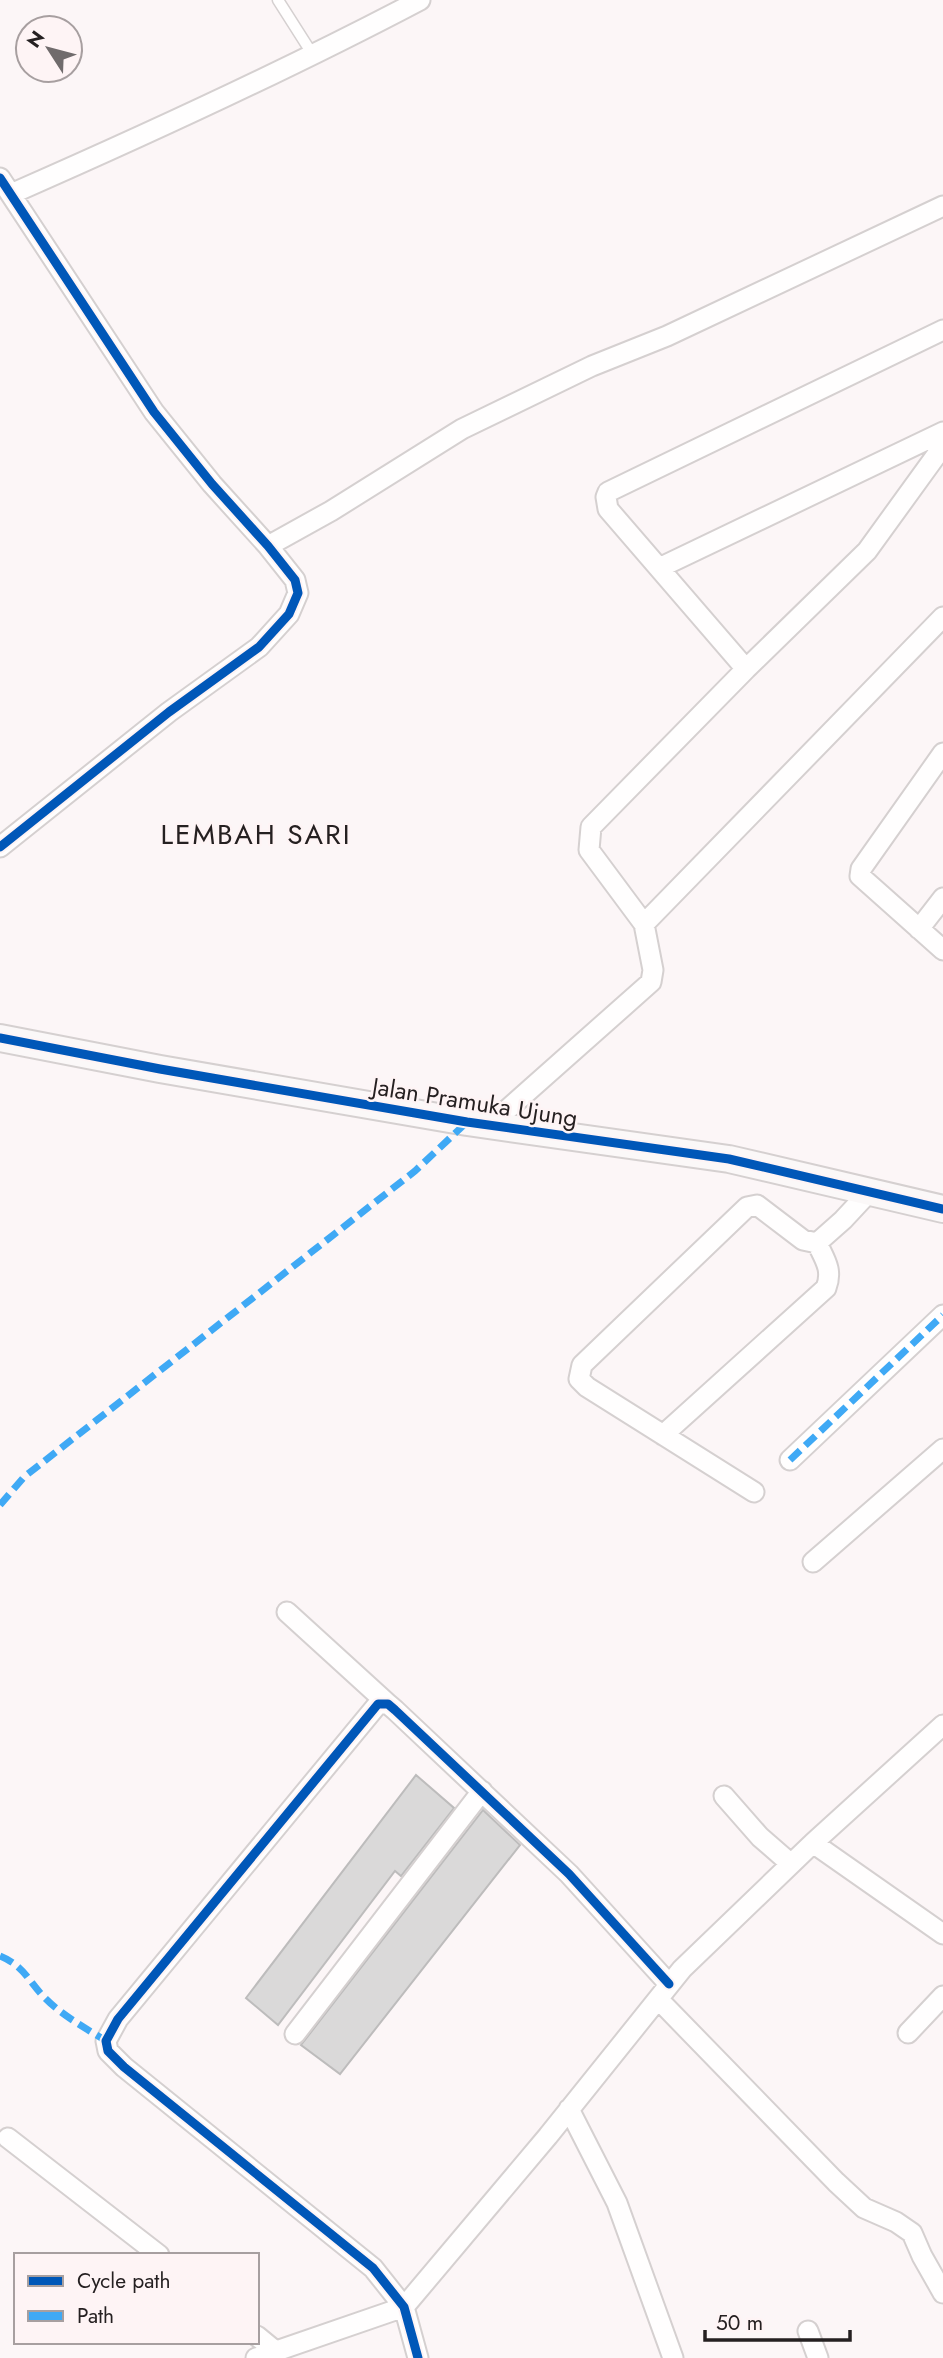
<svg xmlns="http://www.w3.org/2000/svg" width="943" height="2358" font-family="Jost,sans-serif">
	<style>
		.building { fill: #dad9d9; stroke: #bdbcbc; stroke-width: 2 }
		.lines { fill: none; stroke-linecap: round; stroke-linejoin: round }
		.lane-casing { stroke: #d5d0d0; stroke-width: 13 }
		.street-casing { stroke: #d5d0d0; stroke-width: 23 }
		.secondary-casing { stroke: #d5d0d0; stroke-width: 30 }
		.lane { stroke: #fffefe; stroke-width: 10 }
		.street { stroke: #fffefe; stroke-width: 19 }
		.secondary { stroke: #fbf8f8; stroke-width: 26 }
		.quiet { stroke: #3fa9f5; stroke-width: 7; stroke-dasharray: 14 7; stroke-linecap: butt }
		.cycleway-casing { stroke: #fef4f5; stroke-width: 13 }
		.cycleway { stroke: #0057b8; stroke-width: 9 }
		.labels { text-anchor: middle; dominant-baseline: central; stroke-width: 5; stroke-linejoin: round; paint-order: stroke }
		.street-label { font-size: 24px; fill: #252021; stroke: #fef4f5 }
		.quarter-label { font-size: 28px; letter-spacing: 2px; fill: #252021; stroke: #fef4f5 }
	</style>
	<rect width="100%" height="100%" fill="#fcf6f7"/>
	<!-- building -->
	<path class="building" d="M416 1775 454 1808 401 1876 395 1871 278 2025 246 1998Z
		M483 1810 520 1845 340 2074 301 2045Z"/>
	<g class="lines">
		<defs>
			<path id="lane" d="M278 0 313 55"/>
			<path id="street" d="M0 178 154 412 212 484 268 546 295 580 298 593 289 614 259 647 169 712 0 847
				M11 194C150 133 287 70 420 0
				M268 546 331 511 462 429 592 366 667 336 943 206
				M659 568 943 432
				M746 669 608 509 606 497 608 492 943 330
				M943 753 861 869 860 876 943 950
				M644 924 589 850 591 827 746 669 867 551 943 446
				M919 929 943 898
				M491 1124 651 982 653 970 644 924 943 617
				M663 1435 826 1288C833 1270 825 1260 817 1243
				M790 1460 943 1315
				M754 1492 587 1387 579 1379 582 1365 747 1207 757 1205 803 1240 817 1243 843 1220 870 1191
				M813 1562 943 1449
				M287 1612 388 1704
				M724 1796 760 1837 791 1864
				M813 1843 943 1934
				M658 1999 836 2182 864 2208 896 2222 912 2233 922 2256 943 2293
				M908 2033 943 1996
				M295 2034 482 1791
				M569 2109 617 2203 673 2358
				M8 2138 159 2255
				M404 2307 548 2136 682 1969 813 1843 943 1725
				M808 2331 818 2358
				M257 2336 274 2350
				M256 2358 404 2307
				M418 2358 404 2307 373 2268 124 2067 108 2051 106 2041 118 2019 378 1704H388L395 1710 569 1874 669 1984"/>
			<path id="secondary" d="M0 1038 160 1069 467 1122 729 1159 943 1209"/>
		</defs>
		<!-- lane casing -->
		<use href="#lane" class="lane-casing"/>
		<!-- street casing -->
		<use href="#street" class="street-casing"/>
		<!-- secondary casing -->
		<use href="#secondary" class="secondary-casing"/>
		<!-- lane -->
		<use href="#lane" class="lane"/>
		<!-- street -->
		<use href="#street" class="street"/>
		<!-- secondary -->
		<use href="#secondary" class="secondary"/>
		<!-- quiet -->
		<path class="quiet" d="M790 1460 943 1315
			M0 1505 24 1477 415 1171 467 1122
			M0 1956C24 1966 27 1979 43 1996 61 2015 84 2027 106 2041"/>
		<defs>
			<path id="cycleway" d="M0 178 154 412 212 484 268 546 295 580 298 593 289 614 259 647 169 712 0 847
				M0 1038 160 1069 467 1122 729 1159 943 1209
				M418 2358 404 2307 373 2268 124 2067 108 2051 106 2041 118 2019 378 1704H388L395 1710 569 1874 669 1984"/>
		</defs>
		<!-- cycleway casing -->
		<use href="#cycleway" class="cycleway-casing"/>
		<!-- cycleway -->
		<use href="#cycleway" class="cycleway"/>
	</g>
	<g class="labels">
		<!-- street labels -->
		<g class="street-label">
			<text transform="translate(475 1102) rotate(9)">Jalan Pramuka Ujung</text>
		</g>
		<!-- quarter labels -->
		<g class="quarter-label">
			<text x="256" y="834">LEMBAH SARI</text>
		</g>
	</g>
	<!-- legend -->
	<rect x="14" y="2253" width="245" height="91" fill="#fef4f5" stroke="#a79fa0" stroke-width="2"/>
	<rect x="28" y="2276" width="35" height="10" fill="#0057b8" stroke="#a79fa0" stroke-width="2"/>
	<text x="77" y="2288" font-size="21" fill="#252021">Cycle path</text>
	<rect x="28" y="2311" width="35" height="10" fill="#3fa9f5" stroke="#a79fa0" stroke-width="2"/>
	<text x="77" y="2323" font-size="21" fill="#252021">Path</text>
	<!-- north arrow -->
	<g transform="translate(49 49) rotate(306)"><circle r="33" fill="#fef4f5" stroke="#a79fa0" stroke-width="2"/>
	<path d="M0-5L12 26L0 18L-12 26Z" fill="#706b6c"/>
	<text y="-10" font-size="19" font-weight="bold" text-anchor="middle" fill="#252021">N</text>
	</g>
	<!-- scale -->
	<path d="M705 2330v10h145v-10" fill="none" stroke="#252021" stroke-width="3.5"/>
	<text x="716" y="2330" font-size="21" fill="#252021" stroke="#fef4f5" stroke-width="5" paint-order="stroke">50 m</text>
</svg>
